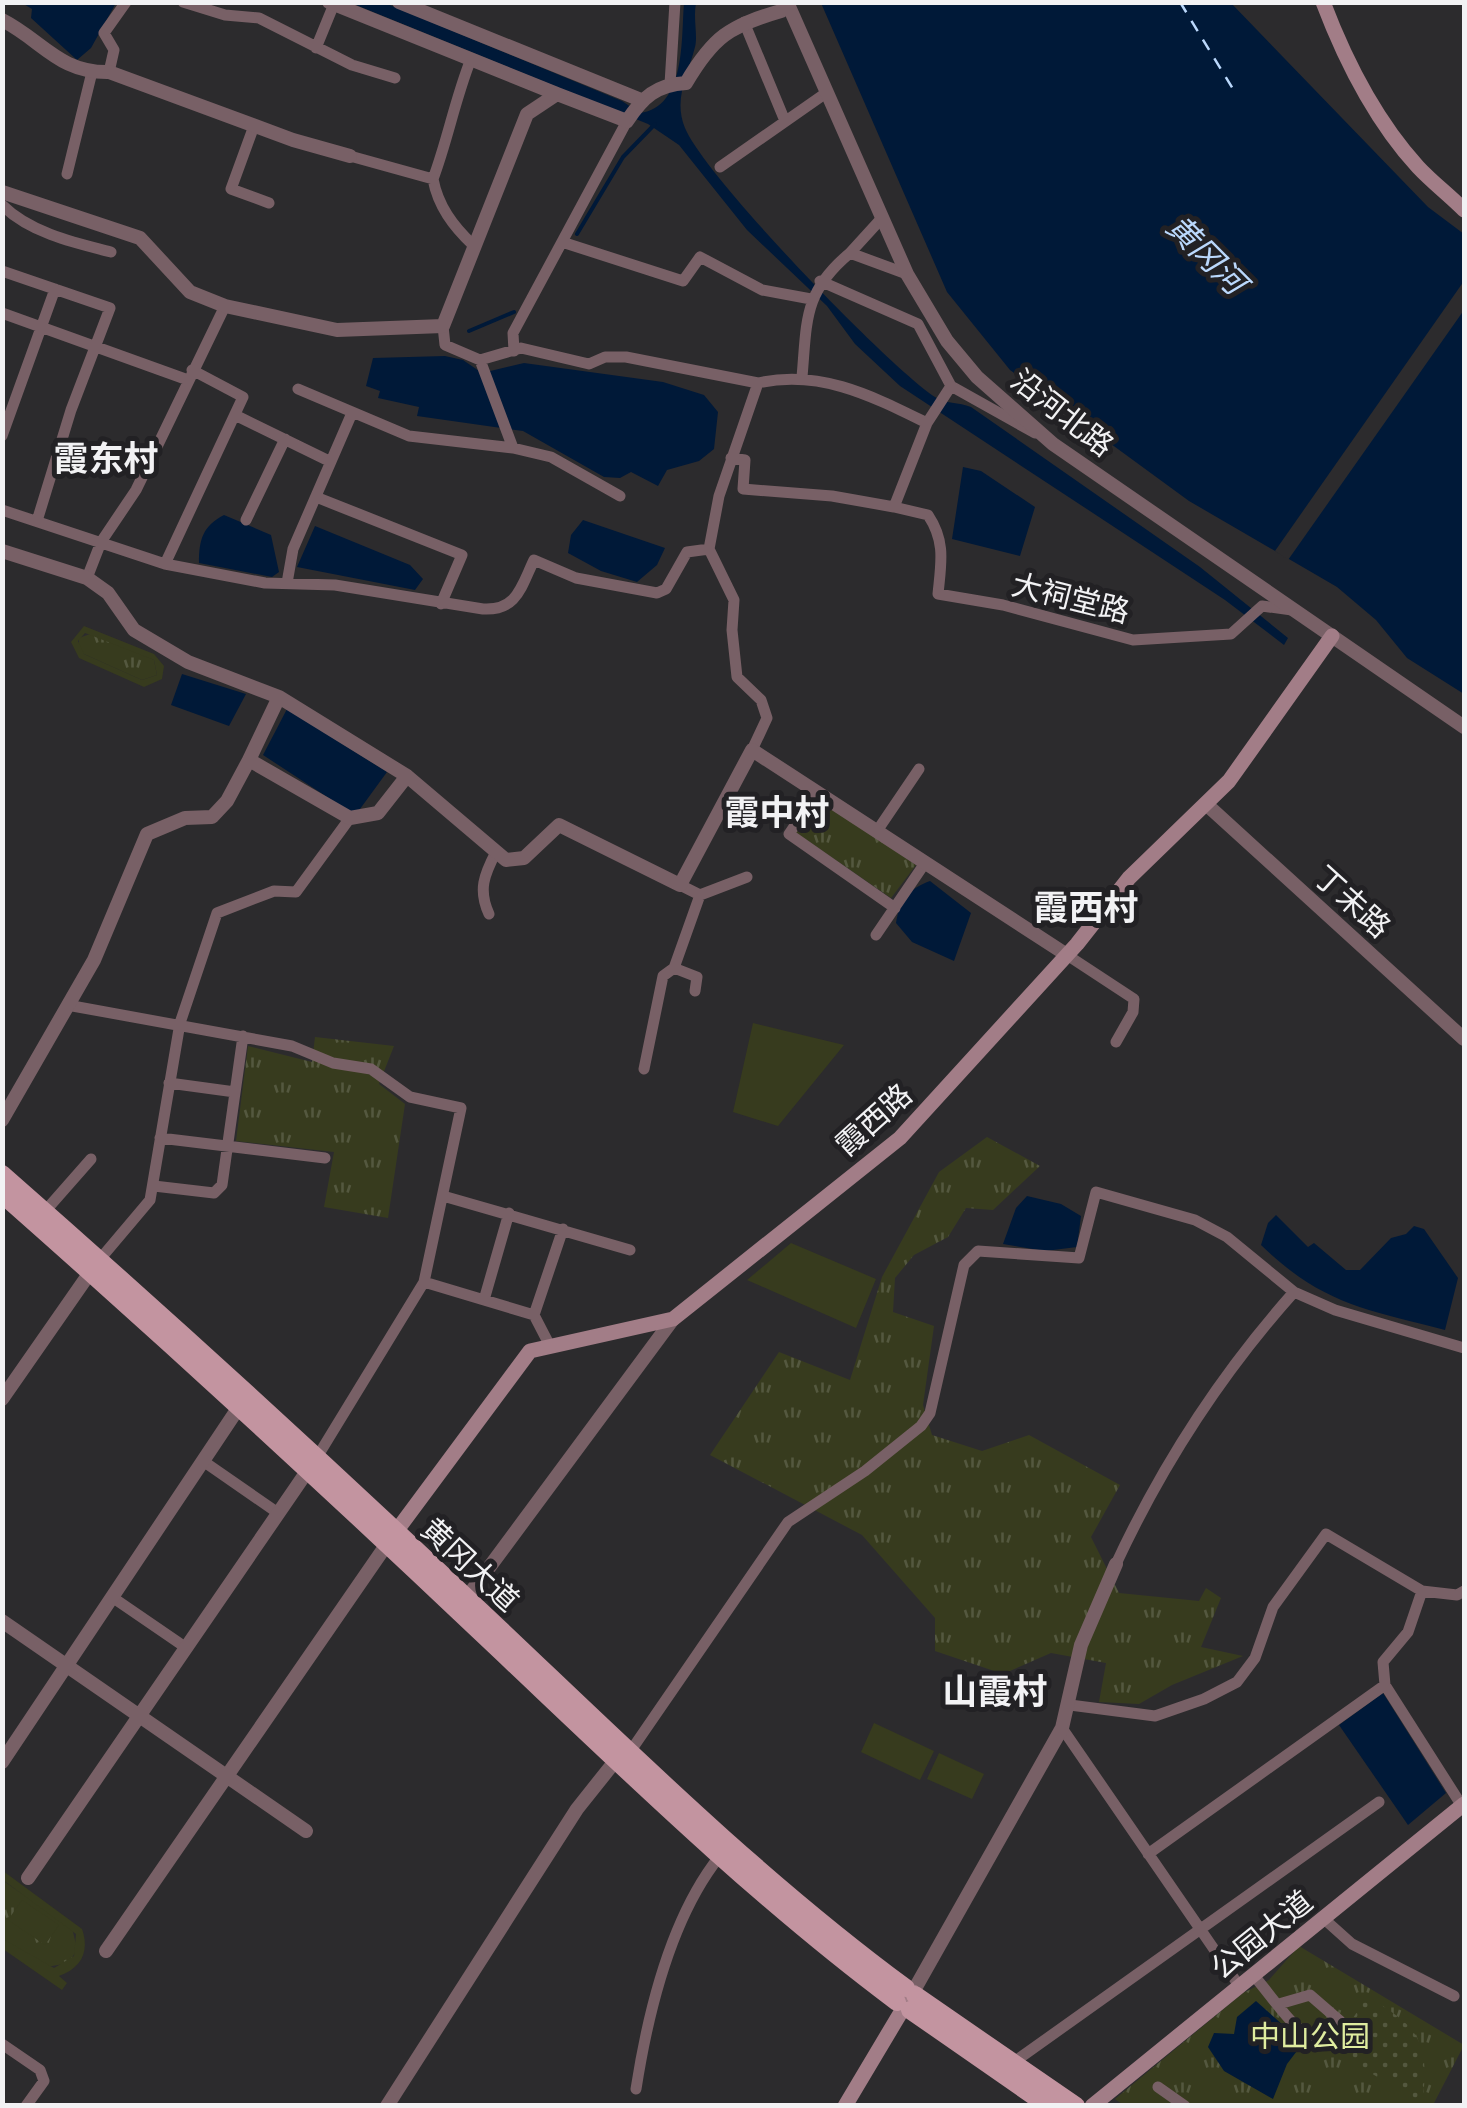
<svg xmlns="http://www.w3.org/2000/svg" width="1467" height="2108" font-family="'IBM Plex Sans','Noto Sans SC',sans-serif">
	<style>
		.grass { fill: url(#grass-tufts) }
		.garden { fill: url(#garden-dots) }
		.pitch { fill: #373b1e; fill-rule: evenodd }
		.water { fill: #001938 }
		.pier { fill: #2c2b2d }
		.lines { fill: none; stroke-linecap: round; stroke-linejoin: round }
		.stream { stroke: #001938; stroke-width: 4 }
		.ferry { stroke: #bad8fc; stroke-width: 2.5; stroke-dasharray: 12 10; stroke-linecap: butt }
		.minor { stroke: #786066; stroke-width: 11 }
		.tertiary { stroke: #786066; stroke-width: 14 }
		.secondary { stroke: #a27d87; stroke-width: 15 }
		.primary { stroke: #c394a0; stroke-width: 18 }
		.labels { text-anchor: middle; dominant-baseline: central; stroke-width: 10; stroke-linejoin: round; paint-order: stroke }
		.street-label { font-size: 30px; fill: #f2f2f4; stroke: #222124 }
		.park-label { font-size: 30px; fill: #dfec9f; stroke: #222124 }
		.water-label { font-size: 32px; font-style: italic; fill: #bad8fc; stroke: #222124 }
		.quarter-label { font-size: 35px; font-weight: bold; fill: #f2f2f4; stroke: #222124 }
	</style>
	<defs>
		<pattern id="grass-tufts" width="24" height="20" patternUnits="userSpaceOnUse" patternTransform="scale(2.5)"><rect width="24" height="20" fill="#373b1e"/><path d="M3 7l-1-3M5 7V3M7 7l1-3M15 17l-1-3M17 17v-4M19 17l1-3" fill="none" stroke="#54583f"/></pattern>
		<pattern id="garden-dots" width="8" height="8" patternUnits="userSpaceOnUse" patternTransform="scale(2.5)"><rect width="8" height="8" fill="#373b1e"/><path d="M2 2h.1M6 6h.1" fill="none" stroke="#54583f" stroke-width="1.8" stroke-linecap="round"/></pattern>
	</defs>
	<rect width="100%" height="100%" fill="#2c2b2d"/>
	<!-- grass -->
	<path class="grass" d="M93 633 154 660 157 675 142 680 84 654 79 649V638Z
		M817 798 916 865 891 898 795 832Z
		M315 1037 394 1046 379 1084 405 1104 388 1218 324 1207 334 1152 236 1141 248 1046 312 1062Z
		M987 1137 1040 1166 993 1210 966 1208 948 1237 914 1255 895 1278 893 1312 934 1326 923 1405 932 1435 982 1451 1029 1435 1120 1485 1091 1537 1119 1593 1199 1601 1206 1588 1221 1598 1201 1647 1243 1656 1172 1685 1139 1704 1099 1702 1106 1663 1051 1653 1003 1674 935 1651V1618L862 1535 710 1455 779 1352 850 1380 882 1277 939 1172Z
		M2 1880 72 1928 77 1949 69 1963 46 1967 3 1939Z
		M1299 1946 1464 2045 1433 2105 1125 2106 1115 2099 1243 1993 1269 1980Z"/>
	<!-- garden -->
	<path class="garden" d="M1367 1996C1414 2025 1430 2037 1423 2097L1417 2101 1333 2050Z"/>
	<!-- pitch -->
	<path class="pitch" d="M84 626 154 654 164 666 162 679 144 687 79 658 71 642ZM85 633 154 660 157 675 142 680 84 654 78 641Z
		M753 1023 844 1045 778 1126 733 1112Z
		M791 1243 876 1279 856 1328 747 1280Z
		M874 1723 934 1751 920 1780 861 1752Z
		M939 1753 984 1774 972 1799 927 1779Z
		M3 1871 82 1929C90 1952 81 1968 59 1976L67 1983 62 1990 3 1949V1939L54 1968 74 1956 76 1934 3 1880Z
		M22 1900 59 1925 45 1945 8 1920Z"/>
	<!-- water -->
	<path class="water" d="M22 3H21H116L91 48 77 60 31 18 32 9Z
		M351 3H385L622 101 640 113C686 107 681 39 684 3H696C693 19 698 36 695 47 688 75 673 99 685 128 706 178 887 365 935 397 945 404 959 402 971 407L1200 567 1288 638 1284 645 1225 600 900 386 855 344 827 306 747 230 679 145 648 124Z
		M821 3H1231L1428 207 1464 234V694L1407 658 1376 620 1337 587 1189 501 1010 370 947 292Z
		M445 356 463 360 482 373 524 363 663 382 704 395 718 412 714 449 699 461 667 470 658 486 631 472 620 478 604 477 523 431 417 416 419 407 378 398 380 391 366 386 373 358Z
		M963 467 981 471 1035 507 1020 556 952 539Z
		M224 515 271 535 279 572 272 577 199 563C199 539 203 526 224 515Z
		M583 520 665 548 657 565 637 582 601 571 568 553 571 535Z
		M315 526 410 565 423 579 415 590 297 567Z
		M182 674 246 694 229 726 171 705Z
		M287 709 387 772 360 809 354 813 347 810 263 755Z
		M930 881 971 913 954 961 912 942 896 923C900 900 908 889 930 881Z
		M1027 1196 1061 1204 1081 1216 1077 1247 1045 1251 1003 1244 1016 1208Z
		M1276 1215 1308 1247 1314 1243 1346 1270H1360L1391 1238 1406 1234 1414 1226 1424 1229 1458 1278 1445 1330C1364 1309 1322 1304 1261 1245L1268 1223Z
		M1383 1693 1446 1793 1408 1825 1339 1725Z
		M1256 2001 1303 2043 1287 2064 1273 2099 1224 2071 1208 2047 1214 2033 1234 2034 1237 2017Z"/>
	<!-- pier -->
	<path class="pier" d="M1464 281V310L1288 560 1275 551Z"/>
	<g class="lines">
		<!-- stream -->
		<path class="stream" d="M577 234 623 157 655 124
			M469 331 514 312"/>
		<!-- ferry -->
		<path class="ferry" d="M1180 2 1233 89"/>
		<!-- minor -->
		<path class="minor" d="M183 2 225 15 259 18 352 65 395 78
			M744 22 785 121
			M316 48 334 4
			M109 72 114 50 104 33 126 2
			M670 84 675 2
			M254 126 231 189 269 203
			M350 156 433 179C438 206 453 226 473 245
			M720 167 826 93
			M67 174 92 72
			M433 179C448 139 455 99 471 59
			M2 205C30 233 75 243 111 252
			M565 243 683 281 700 257 762 290 811 299
			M850 253 881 219
			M2 271 110 308 71 410 37 521
			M820 281 918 324 951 386
			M2 313 188 380
			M443 326 445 345 480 360 521 348 589 364 605 357H626L758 383
			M514 351 513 333 627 121
			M480 360 513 448
			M802 377C807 321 803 292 850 253L907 274
			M298 389 409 436 513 448 551 457 620 496
			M235 415 329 461
			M1035 433 951 386 927 423 894 507 928 515C946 542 941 563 938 594L1003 605 1133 640 1231 634 1262 606 1292 610
			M2 436 55 289
			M731 458 745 460 743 489 832 496 894 507
			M316 497 462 555 441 604
			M2 510 165 564 265 583 335 585 483 609C517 611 521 587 534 560L576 578 657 593 666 589 687 552 709 549
			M246 520 285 439
			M165 564 243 397 192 370
			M87 578 101 542 136 490 225 306
			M287 583 293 549 352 413
			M752 750 767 718 761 700 737 677 732 630 734 600 709 549 719 496 758 383C820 369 872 396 927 423
			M817 793 789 834 895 908
			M877 831 919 769
			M700 895 747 877
			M489 914C478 890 484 875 496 852
			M876 935 925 863
			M1067 955 1134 999 1133 1012 1116 1042
			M674 968 697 977 695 991
			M67 1005 292 1046 333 1063 371 1069 410 1097 461 1108 424 1282 319 1454
			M644 1069 663 976 674 968 700 895 680 885
			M169 1083 235 1092
			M160 1138 325 1158
			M154 1186 214 1193 222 1185 243 1036
			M443 1196 630 1250
			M47 1209 91 1159
			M101 1258 150 1200 180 1023 217 913 274 891 296 892 350 818
			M424 1282 534 1315 549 1344
			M484 1300 509 1213
			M534 1315 563 1229
			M203 1461 278 1513
			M1116 1564C1163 1463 1220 1375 1294 1292
			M1422 1591 1457 1595 1464 1591
			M112 1597 185 1647
			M1070 1705 1155 1716 1204 1699 1237 1682 1255 1658 1273 1607 1326 1534 1422 1591 1408 1632 1383 1662 1385 1685
			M1062 1728 1240 1987
			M632 1749 788 1522 865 1471 921 1426 930 1413 964 1265 978 1251 1079 1258 1096 1192 1195 1220 1227 1237 1294 1292 1335 1310 1464 1348
			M1148 1854 1385 1685 1462 1806
			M1323 1918 1352 1944 1454 1996
			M1254 1976C1274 1998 1298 2040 1328 2045L1340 2021 1310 1995 1279 2004
			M2 2044 40 2070 44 2081 26 2106
			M1014 2062 1379 1802
			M1158 2087 1185 2106
			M636 2089C648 2012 670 1919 719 1857"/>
		<!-- tertiary -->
		<path class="tertiary" d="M329 2 557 94
			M399 2 641 100
			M787 2 907 274 947 341 977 377 1053 444 1464 727
			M2 20C43 41 59 73 109 72L293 140 350 156
			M2 192 140 238 190 292 225 306 337 330 443 326 527 114 557 94 627 121C643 97 656 85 686 83 713 37 729 26 781 11
			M2 551 87 578 108 593 134 630 188 662 279 697 407 776 506 860 524 858 559 825 680 885 752 750 1067 955
			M249 760 279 697
			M1206 804 1464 1039
			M2 1120 94 960 147 834 185 818 212 817 227 801 249 760 350 818 378 813 407 776
			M2 1399 89 1274
			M468 1596 673 1319
			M2 1621 306 1831
			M2 1762 243 1401
			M28 1878 308 1470
			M106 1951 387 1544
			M913 1992 1062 1728 1081 1645 1116 1564
			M387 2106 577 1809 616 1760"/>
		<!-- secondary -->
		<path class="secondary" d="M1323 2C1345 60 1376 121 1418 167 1432 182 1449 195 1464 210
			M389 1541 530 1351 673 1319 900 1138 1077 944 1129 878 1229 781 1332 636
			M845 2106 913 1992
			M1092 2106 1464 1804"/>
		<!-- primary -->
		<path class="primary" d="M2 1174C165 1317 325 1463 482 1612 620 1742 754 1876 906 1988
			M2 1194C164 1337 322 1482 478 1630 614 1758 747 1890 897 2002
			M915 1995 1076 2106
			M910 2010 1048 2106"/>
	</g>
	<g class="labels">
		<!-- street labels -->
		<g class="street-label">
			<text transform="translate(1063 412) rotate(38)">沿河北路</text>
			<text transform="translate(1071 597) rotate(14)">大祠堂路</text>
			<text transform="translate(1353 901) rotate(42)">丁未路</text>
			<text transform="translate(873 1119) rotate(-42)">霞西路</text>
			<text transform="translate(471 1564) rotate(43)">黄冈大道</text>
			<text transform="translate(1261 1934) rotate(-39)">公园大道</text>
		</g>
		<!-- park labels -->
		<g class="park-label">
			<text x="1310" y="2035">中山公园</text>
		</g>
		<!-- water labels -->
		<g class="water-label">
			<text transform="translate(1207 254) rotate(45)">黄冈河</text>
		</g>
		<!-- quarter labels -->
		<g class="quarter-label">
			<text x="106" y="458">霞东村</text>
			<text x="777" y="812">霞中村</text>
			<text x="1086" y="907">霞西村</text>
			<text x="995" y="1691">山霞村</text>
		</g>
	</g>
	<!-- border -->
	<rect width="1467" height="2108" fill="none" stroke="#f2f2f4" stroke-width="10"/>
</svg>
